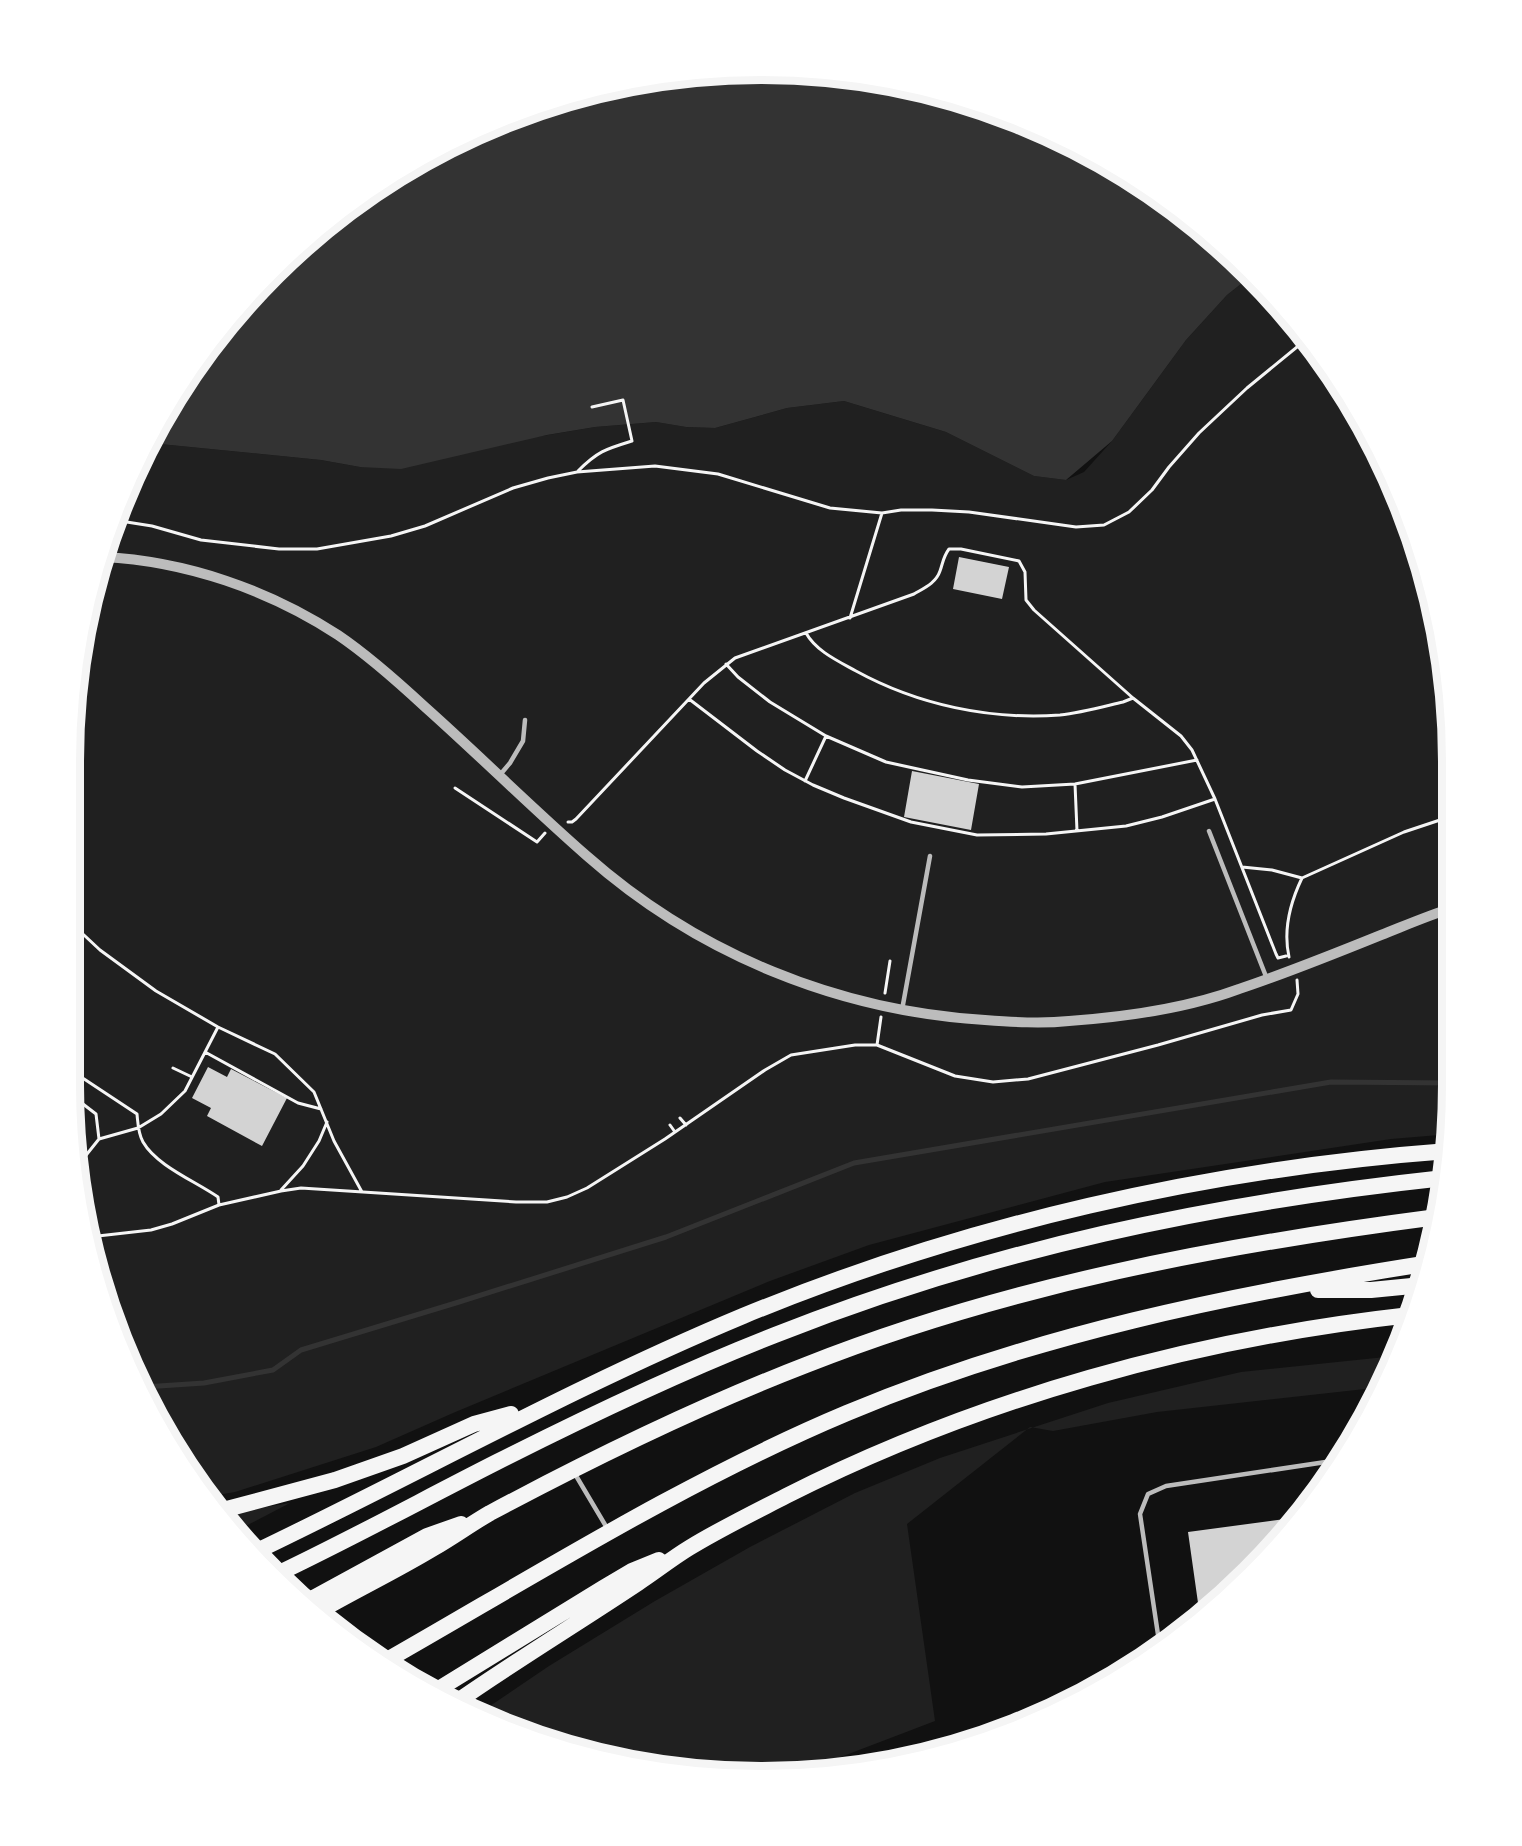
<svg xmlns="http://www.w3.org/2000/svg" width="1522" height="1846" font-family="'Source Serif 4',serif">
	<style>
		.green { fill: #202020 }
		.water { fill: #333 }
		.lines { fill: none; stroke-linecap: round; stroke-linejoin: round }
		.stream { stroke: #333; stroke-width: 5 }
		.building { fill: #d3d3d3 }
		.path { stroke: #f5f5f5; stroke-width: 3 }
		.service { stroke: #bcbcbc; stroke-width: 4.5 }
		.tertiary { stroke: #bcbcbc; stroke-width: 10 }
		.motorway { stroke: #f5f5f5; stroke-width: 16 }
		.rim { fill: none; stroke: #f5f5f5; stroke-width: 8 }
	</style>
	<rect width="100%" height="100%" fill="#111"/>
	<!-- green -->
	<path class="green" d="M1251 276 1310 340 1382 455 1430 582 1452 716 1451 1134 1391 1139 1105 1182 869 1245 770 1281 453 1413 376 1447 235 1492 211 1496 162 1431 92 1264 69 1085 71 715 82 626 122 497 150 443 321 460 360 467 595 427 656 422 686 427 715 428 787 408 844 401 946 432 1034 476 1066 480 1084 472 1112 441 1186 340 1227 295Z
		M1395 1356 1383 1387 1157 1412 1053 1431 1030 1427 907 1524 935 1721 825 1763 824 1768 716 1776 539 1740 481 1712 549 1666 655 1601 750 1547 855 1493 940 1458 1108 1403 1241 1372Z
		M290 1503 238 1530 225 1514Z"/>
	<!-- water -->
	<path class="water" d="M716 70 852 75 984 106 1107 162 1218 241 1251 276 1227 295 1186 340 1112 441 1066 480 1034 476 946 432 844 401 787 408 715 428 686 427 656 422 595 427 547 435 401 469 360 467 321 460 150 443 185 377 271 272 340 212 455 140 582 92Z"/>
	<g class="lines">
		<!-- stream -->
		<path class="stream" d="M144 1387 204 1383 273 1370 301 1350 459 1302 666 1237 854 1163 1331 1082 1452 1083"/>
	</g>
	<!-- building -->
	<path class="building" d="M959 557 1009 567 1002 599 953 589Z
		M912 771 979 784 971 830 904 817Z
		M208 1067 227 1077 231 1069 287 1098 262 1146 207 1116 211 1108 192 1098Z
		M1300 1517 1257 1560 1245 1561 1246 1570 1200 1617 1188 1532Z"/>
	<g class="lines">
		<!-- path -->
		<path class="path" d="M578 471C598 451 606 449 632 441L623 400 592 407
			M114 520 152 526 201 540 279 549H317L391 536 425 526 513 488 548 478 577 472 655 466 718 474 830 508 882 513 901 510H932L969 512 1076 527 1104 525 1129 512 1152 490 1169 467 1199 433 1247 388 1308 338
			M850 618 882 513
			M806 633C816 651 838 661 856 671 918 705 990 720 1060 715 1081 713 1102 707 1123 702L1133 698
			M726 664 738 677 770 702 826 736 886 762 968 780 1022 787 1075 784 1197 760
			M689 699 757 751 785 770 813 785 844 798 911 822 977 835 1046 834 1126 826 1162 817 1215 799
			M805 781 826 736
			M1075 784 1077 831
			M455 788 537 842 545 833
			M70 818C79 804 77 791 70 776
			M568 822H572L576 819 704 683 735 658 914 594C924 588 936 583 940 571 943 563 943 557 949 549H961L1019 561 1025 572 1026 600 1034 610 1133 698 1181 736 1192 750 1215 799 1276 954 1278 958 1286 956
			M1242 867 1272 870 1302 878
			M70 922 100 950 156 991 218 1027 275 1054 314 1092 334 1141 362 1192
			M1289 957C1283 930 1290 903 1302 878L1404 832 1452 816
			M885 993 890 961
			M877 1045 881 1017
			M205 1052 298 1103 321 1109
			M173 1068 192 1077
			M69 1069 137 1114C138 1124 138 1133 143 1142 157 1166 195 1181 218 1197L219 1205
			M70 1094 96 1114 99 1139
			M680 1118 686 1125
			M670 1125 675 1132
			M79 1164 99 1139 138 1128 161 1114 185 1091 218 1027
			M281 1190 303 1166 319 1141 327 1122
			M89 1237 151 1230 172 1224 219 1205 281 1191 301 1188 516 1202H547L567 1197 587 1188 665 1139 765 1070 791 1055 855 1045H877L955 1076 993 1082 1028 1079 1158 1045 1262 1015 1291 1010 1298 994 1297 980"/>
		<!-- service -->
		<path class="service" d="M499 776 510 763 523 741 525 720
			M1209 831 1267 979
			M902 1010 930 856
			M575 1474 607 1528
			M1160 1648 1140 1514 1148 1494 1166 1486 1339 1460"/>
		<!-- tertiary -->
		<path class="tertiary" d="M103 557C186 561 269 590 338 635 369 656 398 682 425 707 480 756 532 808 587 856 698 954 838 1011 985 1020 1013 1022 1041 1024 1069 1021 1126 1017 1185 1009 1239 989 1287 973 1334 954 1381 935 1404 926 1427 916 1452 908"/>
		<!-- motorway -->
		<path class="motorway" d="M1318 1290H1371L1422 1285
			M223 1510 335 1480 403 1456 474 1424 511 1414
			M255 1552C418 1474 575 1386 743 1316 966 1224 1207 1169 1448 1151
			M273 1576C349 1540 422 1500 497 1462 588 1416 680 1372 775 1335 992 1249 1212 1203 1444 1178
			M306 1602 427 1536 461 1524
			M318 1612C356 1590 396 1571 434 1548 453 1537 471 1524 490 1513 593 1458 697 1407 806 1365 1008 1285 1222 1245 1437 1217
			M382 1663C533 1577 687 1480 847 1413 1033 1335 1231 1294 1430 1263
			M437 1690 603 1588 632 1571 659 1560
			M458 1701C517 1660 578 1623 638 1583 655 1572 671 1559 689 1548 720 1529 753 1513 786 1496 980 1398 1194 1339 1410 1315"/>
	</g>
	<!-- crop -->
	<path d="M0 0H1522V1846H0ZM761 80H761A681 681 0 0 1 1442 761V1085A681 681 0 0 1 761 1766H761A681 681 0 0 1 80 1085V761A681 681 0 0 1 761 80Z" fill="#fff" fill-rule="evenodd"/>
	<path class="rim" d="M761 80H761A681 681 0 0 1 1442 761V1085A681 681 0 0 1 761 1766H761A681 681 0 0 1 80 1085V761A681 681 0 0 1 761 80Z"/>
</svg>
